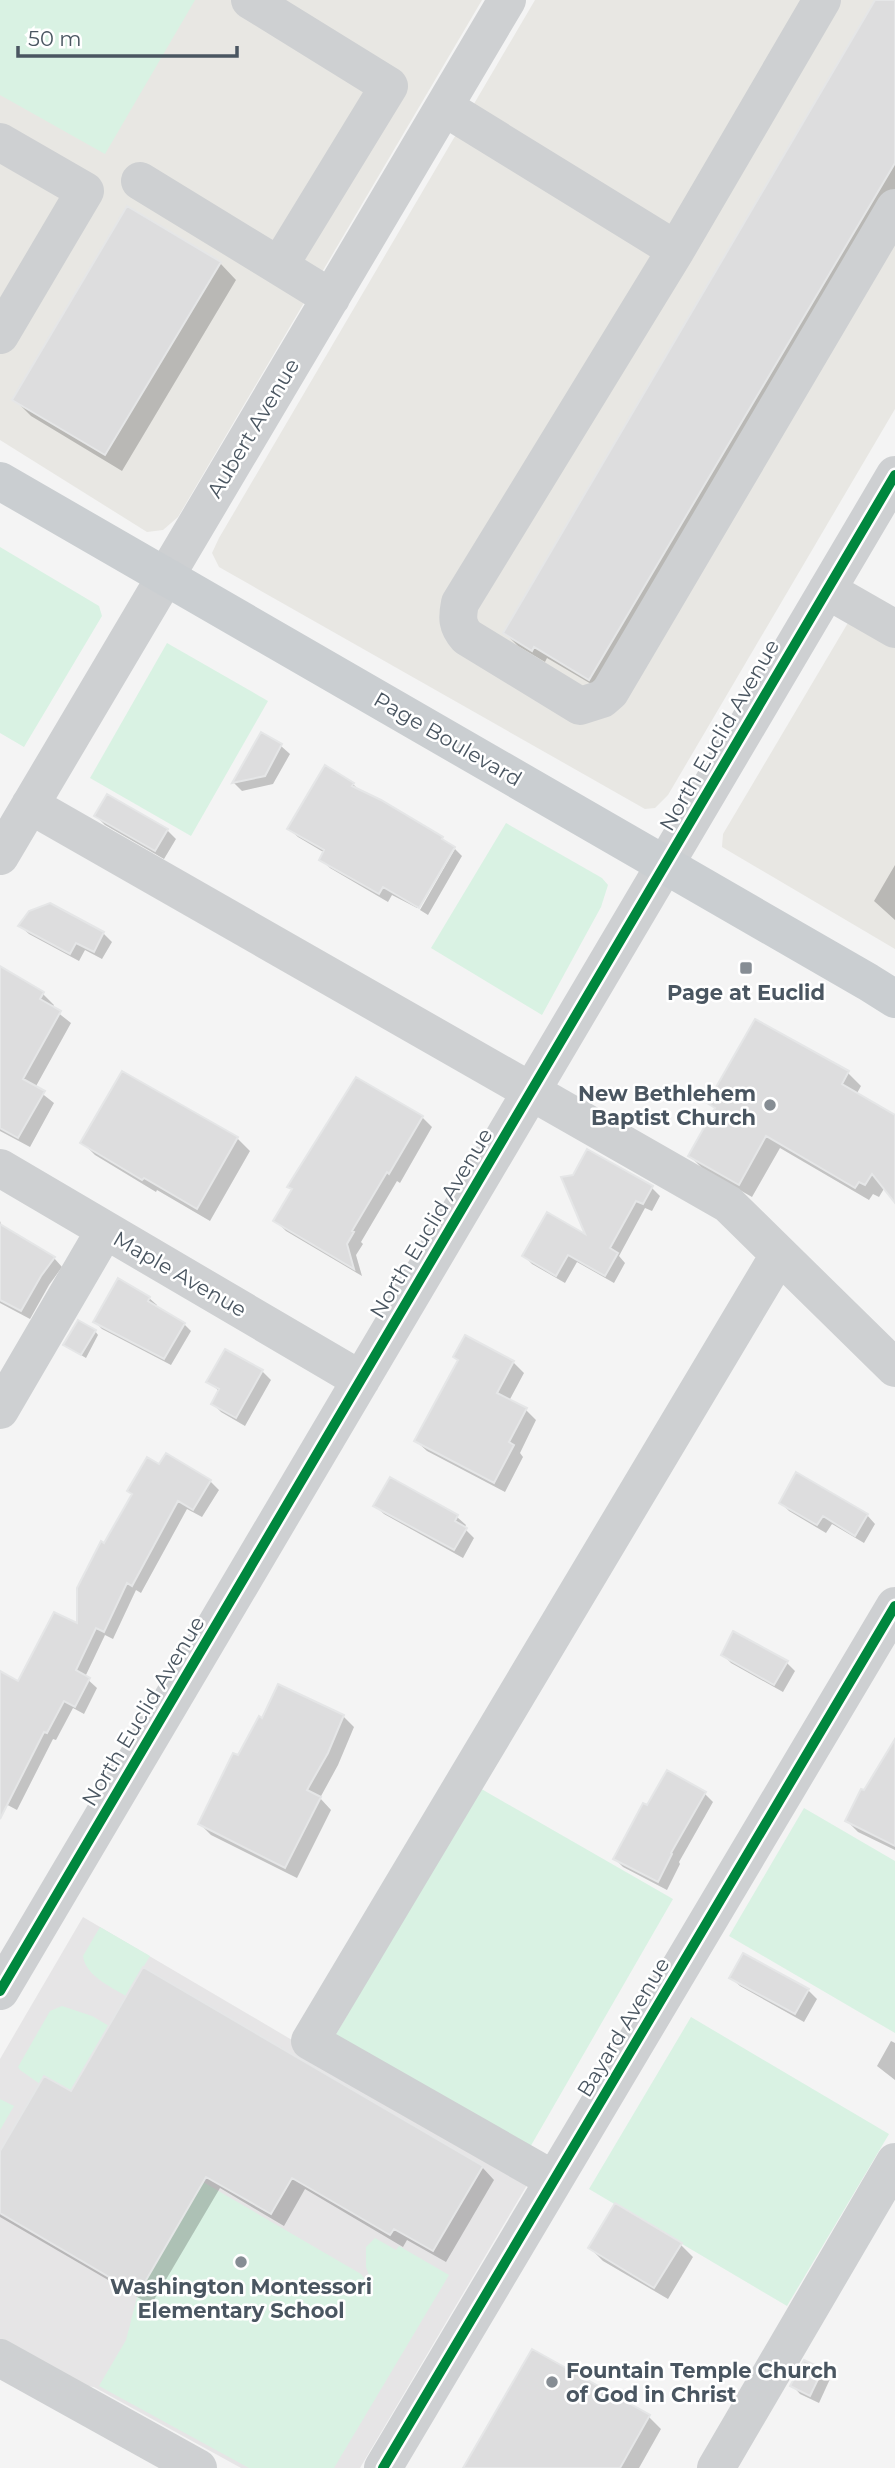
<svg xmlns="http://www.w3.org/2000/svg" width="895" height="2468" font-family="Montserrat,sans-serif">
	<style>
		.commercial { fill: #e8e7e3 }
		.education { fill: #e6e5e6 }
		.green { fill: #d9f2e3 }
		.shadow { fill: #0003 }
		.building { fill: #ddddde; stroke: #e5e6e7; stroke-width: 2 }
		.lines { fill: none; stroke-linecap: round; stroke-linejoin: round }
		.minor { stroke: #ced0d2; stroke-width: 38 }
		.major { stroke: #caced1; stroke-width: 38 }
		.cycleway-casing { stroke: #fff; stroke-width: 15 }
		.cycleway { stroke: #00873e; stroke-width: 10 }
		.poi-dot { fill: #868d94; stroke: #fff; stroke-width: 2.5 }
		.labels { text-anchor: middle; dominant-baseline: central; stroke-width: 5; stroke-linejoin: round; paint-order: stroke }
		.street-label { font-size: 21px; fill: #4a5661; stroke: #fff }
		.poi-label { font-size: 21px; font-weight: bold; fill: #4a5661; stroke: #fff }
	</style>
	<rect width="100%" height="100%" fill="#f4f4f4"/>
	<!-- commercial -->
	<path class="commercial" d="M0 0H482L178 517 163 530 147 532 0 440Z
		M535 0H895V409L668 795 655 808 645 809 219 567 212 553 219 538Z
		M852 616 895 641V949L722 847 723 834Z"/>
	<!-- education -->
	<path class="education" d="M83 1917 530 2180 360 2468H241L94 2387 86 2386 0 2343V2059Z"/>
	<!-- green -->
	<path class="green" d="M0 0H195L105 154 0 95Z
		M0 547 99 606 102 616 24 747 0 733Z
		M167 643 268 701 191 836 90 778Z
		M506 823 602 878 608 885 601 907 542 1015 431 948Z
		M478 1787 673 1899 529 2149 334 2038Z
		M804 1808 895 1861V2033L729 1936Z
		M100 1927 150 1956 126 1996C111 1987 85 1975 83 1956Z
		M62 2006 92 2016 109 2026 91 2056 101 2063 82 2097 45 2076 40 2084 20 2070 18 2067 50 2011Z
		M691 2017 889 2134 787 2306 589 2189Z
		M0 2099 14 2106 0 2130Z
		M203 2182 361 2274 369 2285 372 2283 366 2267V2247L375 2238 396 2250 399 2246 449 2275 334 2468H249L99 2386 126 2340 138 2294Z"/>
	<!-- shadow -->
	<path class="shadow" d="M877 0H895V197L603 691 547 658 545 662 518 646 505 633Z
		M220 263 236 280 122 471 31 416 14 399Z
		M261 735 281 746 290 754 273 784 242 791 234 783Z
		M353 784 362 793 442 838 452 848 417 908 392 895 388 902 330 868 321 859 325 853 298 837 289 829Z
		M96 816 167 830 176 839 164 859 105 825Z
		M455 849 462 856 428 915 420 910Z
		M895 865V920L874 901Z
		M20 926 103 933 112 942 102 959 85 950 79 961 29 934Z
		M7 972 43 994 54 1005 52 1008 71 1023 35 1088 54 1103 30 1147 0 1131V982Z
		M848 1073 861 1086 856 1095 895 1117V1200L885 1187 879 1197 873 1194 869 1200 780 1148 752 1197 703 1169 690 1156 716 1110 709 1103Z
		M422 1117 432 1127 400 1183 397 1181 361 1242 363 1244 356 1255 362 1276 286 1231 276 1221Z
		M237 1138 250 1151 210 1221 157 1190 156 1192 95 1155 82 1142Z
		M651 1187 660 1196 652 1211 645 1208 619 1256 625 1263 614 1283 577 1262 565 1283 532 1264 524 1256 589 1238Z
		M0 1221 2 1227 54 1258 62 1267 49 1285 30 1319 0 1303Z
		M149 1298 157 1305 155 1308 184 1324 191 1331 171 1365 102 1329 95 1322Z
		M95 1331 98 1335 86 1358 69 1348Z
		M226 1351 262 1371 271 1380 245 1426 221 1412 213 1404 220 1392 209 1382Z
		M513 1362 524 1373 509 1401 526 1410 536 1420 520 1453 523 1457 505 1492 427 1451 416 1441Z
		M160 1467 210 1481 219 1490 202 1517 187 1509 141 1593 136 1590 113 1639 105 1635 85 1677 97 1688 84 1714 73 1708 56 1740 53 1739 17 1810 0 1801V1688L19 1683 79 1626 105 1545Z
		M390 1479 457 1517 466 1525 464 1528 474 1538 463 1558 384 1514 375 1506Z
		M781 1503 867 1515 875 1524 864 1543 832 1524 826 1533 789 1511Z
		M723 1655 786 1662 795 1671 783 1692 731 1663Z
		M343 1716 354 1727 338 1765 320 1798 331 1810 297 1878 211 1835 200 1824 238 1758Z
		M895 1741V1850L858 1832 847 1821Z
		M705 1794 713 1802 679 1862 680 1864 667 1890 623 1867 615 1859 647 1807Z
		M731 1978 808 1990 817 1999 804 2022 740 1986Z
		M891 2041 895 2043V2080L877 2066Z
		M71 2093 482 2167 494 2180 446 2262 407 2240 403 2247 305 2189 284 2226 220 2188 151 2305 0 2217V2155Z
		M680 2244 693 2257 668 2299 603 2261 590 2248Z
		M822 2370 830 2379 819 2403 800 2394 792 2385Z
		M648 2416 661 2429 639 2468H464Z"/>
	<!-- building -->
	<path class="building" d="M875 0H895V163L589 680 534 647 532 651 503 633Z
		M127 206 221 262 105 455 12 400Z
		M261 732 282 744 265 776 232 783Z
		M325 765 354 783 352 786 381 800 443 837 442 839 455 847 419 908 383 887 379 894 319 860 324 850 287 829Z
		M107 794 168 829 155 851 94 816Z
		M50 903 104 932 94 952 76 943 70 954 18 926 29 911Z
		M0 966 44 992 40 999 61 1011 23 1079 45 1091 18 1138 0 1128Z
		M755 1019 849 1071 842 1084 895 1115V1203L872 1174 865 1185 859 1182 855 1188 766 1136 739 1185 688 1156 715 1108 707 1103Z
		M122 1071 238 1137 197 1209 144 1178 142 1180 80 1143Z
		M356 1077 423 1116 389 1174 387 1172 352 1231 354 1232 347 1244 354 1269 273 1221 292 1189 287 1187Z
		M587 1149 653 1186 643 1204 636 1201 610 1248 618 1253 605 1276 568 1255 556 1276 522 1256 547 1212 585 1234 561 1177 573 1175Z
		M0 1224 55 1257 41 1276 21 1311 0 1300Z
		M118 1278 150 1297 148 1301 185 1323 164 1359 93 1322Z
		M78 1320 96 1330 81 1355 63 1345Z
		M465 1335 514 1361 497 1393 527 1408 509 1442 514 1445 494 1483 414 1441 458 1360 453 1357Z
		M225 1349 263 1370 236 1418 211 1404 219 1389 206 1382Z
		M166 1453 211 1480 193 1510 178 1501 132 1586 127 1583 104 1632 96 1628 76 1670 90 1678 75 1707 64 1701 47 1733 44 1732 0 1819V1671L18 1681 54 1612 77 1623V1588L101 1541 104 1543 132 1494 127 1491 147 1457 159 1464Z
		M796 1472 868 1514 855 1536 823 1516 817 1525 779 1503Z
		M390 1477 458 1515 455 1521 467 1528 454 1550 373 1506Z
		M733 1631 788 1661 774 1685 721 1655Z
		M278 1684 344 1715 328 1753 307 1790 321 1797 285 1868 198 1824 233 1753 238 1755 259 1716 262 1718Z
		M895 1739V1846L845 1821 861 1789 864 1790Z
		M667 1770 706 1792 671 1853 672 1854 658 1882 613 1859 643 1803 647 1805Z
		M743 1953 809 1989 795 2014 729 1978Z
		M143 1967 483 2166 433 2251 394 2229 390 2235 292 2178 271 2214 206 2177 138 2294 0 2213V2151L44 2076 71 2091Z
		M615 2203 682 2243 654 2288 588 2248Z
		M532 2349 650 2415 620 2468H463Z
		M804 2360 823 2369 810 2396 790 2386Z"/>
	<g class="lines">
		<!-- minor -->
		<path class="minor" d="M250 0 389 86 279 266 331 298
			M444 107 676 250 822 0
			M0 142 85 191 0 335
			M140 181 279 266
			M676 250 460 603C457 618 457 626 467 637L580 706 602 699 610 692 895 208
			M827 590 895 629
			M30 805 728 1204 895 1368
			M0 856 507 0
			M0 1168 361 1380
			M0 1410 105 1230
			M0 1991 895 475
			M554 2180 310 2041 779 1255
			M0 2358 198 2468
			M383 2468 895 1606
			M716 2468 895 2162"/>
		<!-- major -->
		<path class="major" d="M0 481 868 982 895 999"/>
		<defs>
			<path id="cycleway" d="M0 1991 895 475
				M383 2468 895 1606"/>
		</defs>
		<!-- cycleway casing -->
		<use href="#cycleway" class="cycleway-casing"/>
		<!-- cycleway -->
		<use href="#cycleway" class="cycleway"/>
	</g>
	<!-- markers -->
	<g class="poi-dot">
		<rect x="739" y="961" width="14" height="14" rx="3.5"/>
		<circle cx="770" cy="1105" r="7"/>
		<circle cx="241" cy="2262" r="7"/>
		<circle cx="552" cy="2382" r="7"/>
	</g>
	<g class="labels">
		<!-- street labels -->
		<g class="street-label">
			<text transform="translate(253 428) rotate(-59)">Aubert Avenue</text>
			<text transform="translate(719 735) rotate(-60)">North Euclid Avenue</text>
			<text transform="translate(448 739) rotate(30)">Page Boulevard</text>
			<text transform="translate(431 1223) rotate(-59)">North Euclid Avenue</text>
			<text transform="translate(180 1274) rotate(30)">Maple Avenue</text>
			<text transform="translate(143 1711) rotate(-59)">North Euclid Avenue</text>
			<text transform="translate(623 2027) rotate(-59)">Bayard Avenue</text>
		</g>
		<!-- poi labels -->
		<g class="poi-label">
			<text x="746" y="992">Page at Euclid</text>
			<text x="756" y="1093" text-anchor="end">New Bethlehem<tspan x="756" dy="24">Baptist Church</tspan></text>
			<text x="241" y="2286">Washington Montessori<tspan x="241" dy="24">Elementary School</tspan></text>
			<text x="566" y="2370" text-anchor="start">Fountain Temple Church<tspan x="566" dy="24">of God in Christ</tspan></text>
		</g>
	</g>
	<!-- scale -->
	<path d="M18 46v10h219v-10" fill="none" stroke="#4a5661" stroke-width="3.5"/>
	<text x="28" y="46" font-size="21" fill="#4a5661" stroke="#ffffff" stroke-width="5" paint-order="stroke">50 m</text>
</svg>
